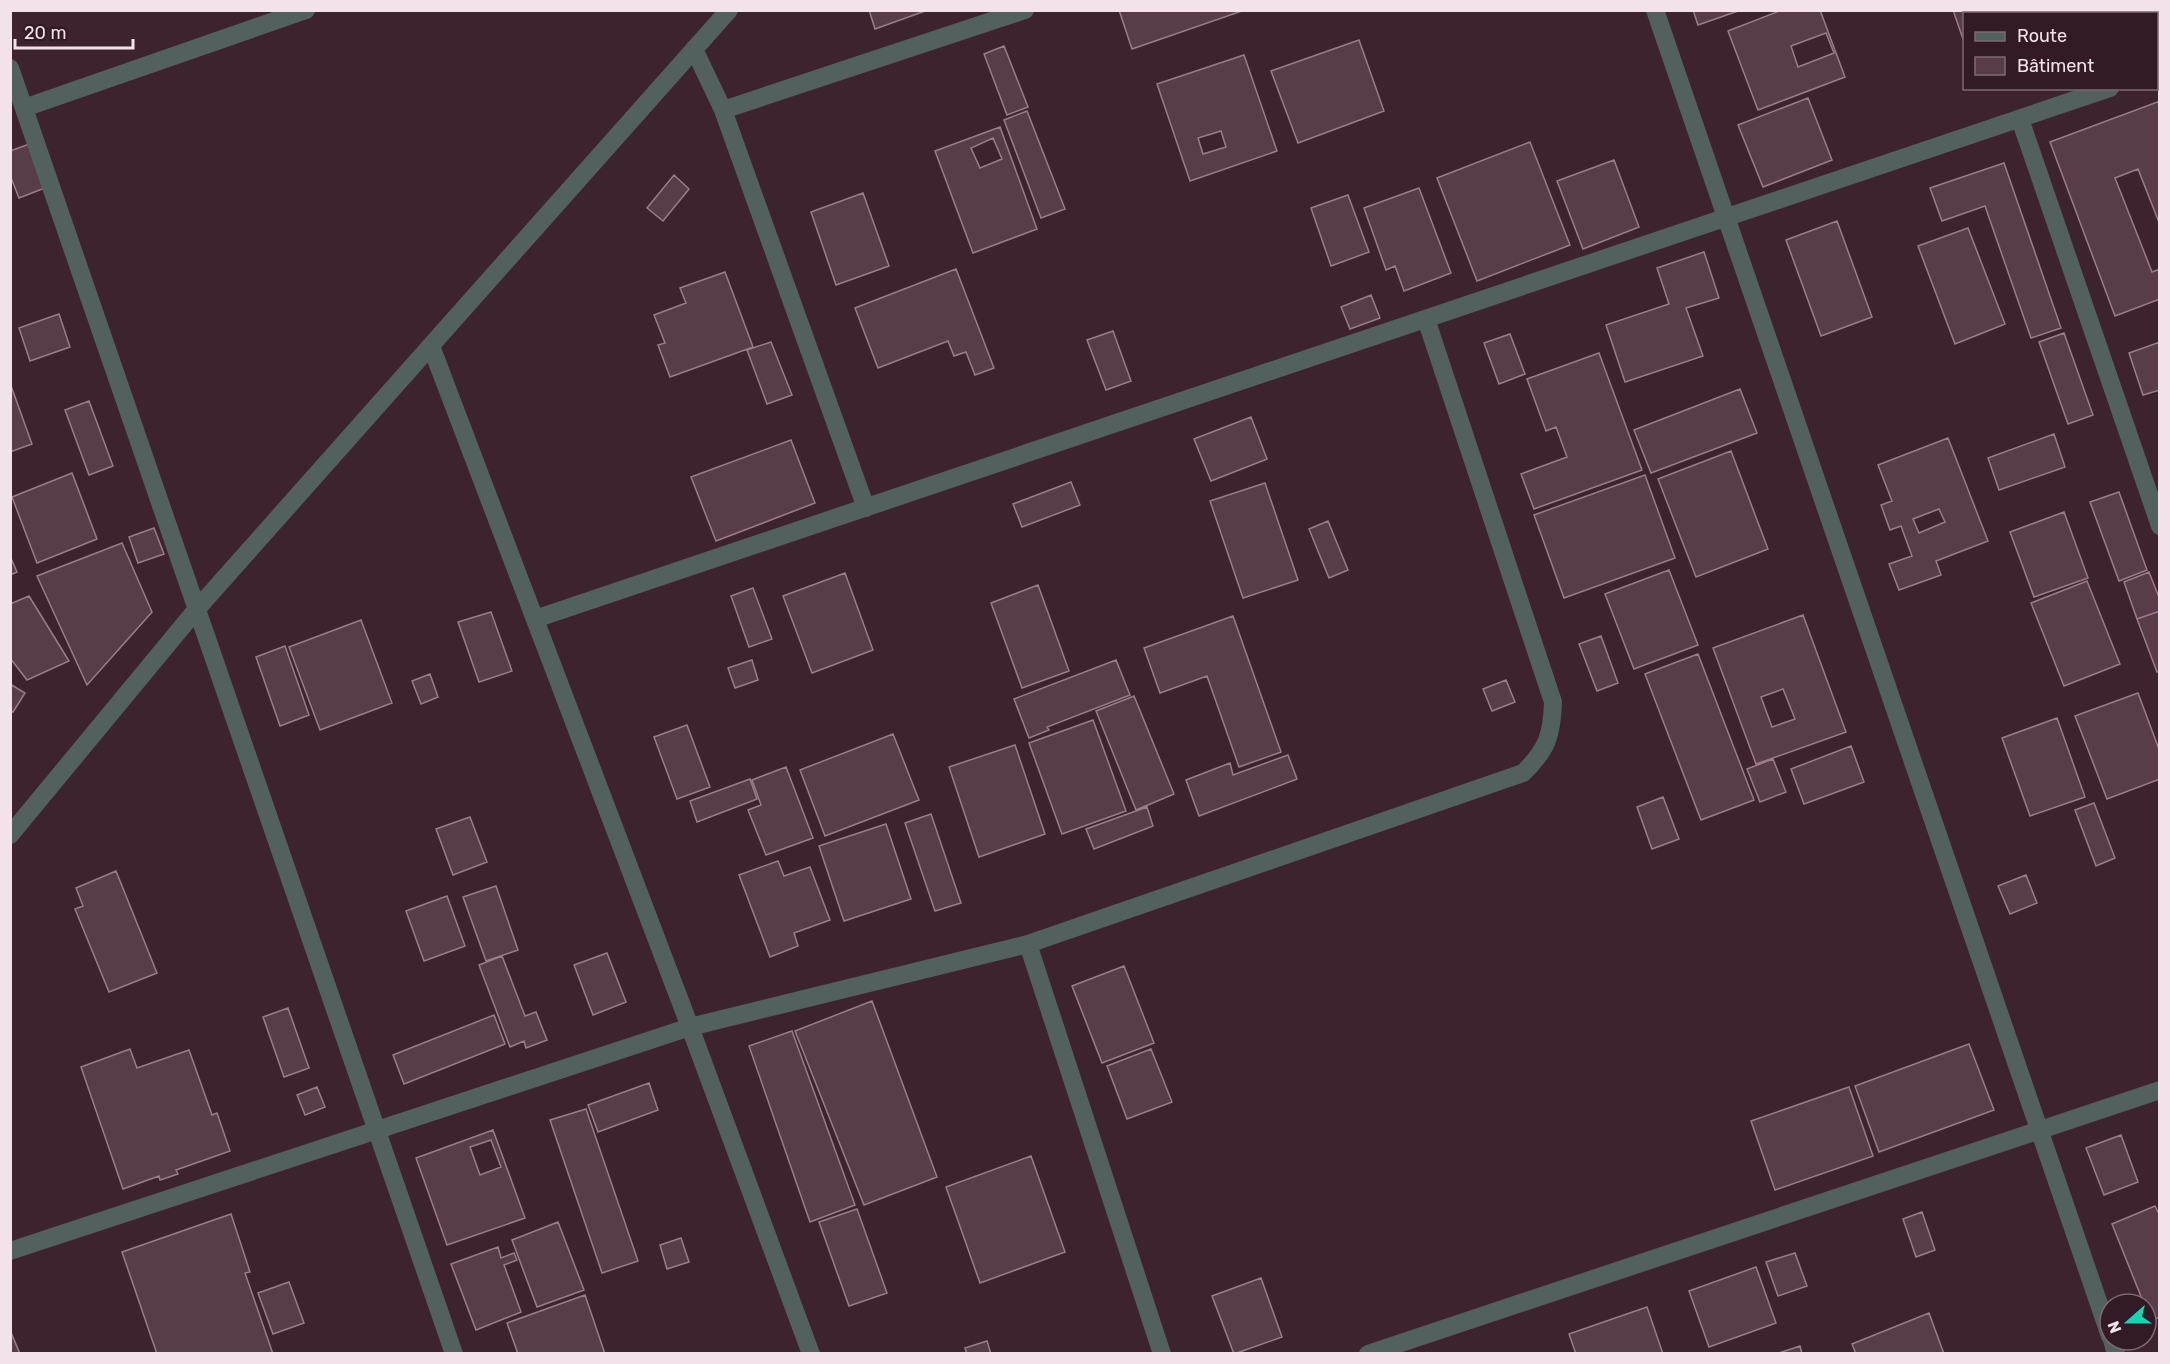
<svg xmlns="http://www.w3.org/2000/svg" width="2170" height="1364" font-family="Rubik,sans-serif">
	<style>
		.building { fill: #583c4a; stroke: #9b7c8b; stroke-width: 1.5; fill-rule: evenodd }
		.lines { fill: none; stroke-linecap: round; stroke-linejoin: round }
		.street { stroke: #52615d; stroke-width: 18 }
	</style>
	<rect width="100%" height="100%" fill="#3d2330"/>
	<!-- building -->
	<path class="building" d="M869 10H928L875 29Z
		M1119 10H1242V11L1132 49Z
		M1693 10H1741L1698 25Z
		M1782 10H1820L1845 77 1758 110 1728 31ZM1826 33 1834 53 1798 67 1791 46Z
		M1953 10H1980L1981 14H1964V39H1963Z
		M1995 10H2073L2074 14H1997Z
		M1359 40 1384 111 1298 143 1271 71Z
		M1004 46 1028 107 1007 115 984 54Z
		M1244 55 1277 151 1190 181 1157 84ZM1221 131 1226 147 1203 154 1198 138Z
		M1808 98 1832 160 1763 187 1738 125Z
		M2160 101V225L2138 169 2115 178 2152 272 2160 269V299L2115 316 2050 142Z
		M1027 111 1065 209 1041 218 1004 120Z
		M1000 127 1037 229 973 253 935 151ZM993 138 1002 159 980 168 971 148Z
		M35 142 50 186 19 198 10 175V151Z
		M1530 142 1570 245 1477 281 1437 178Z
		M1614 160 1639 227 1583 249 1557 181Z
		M2004 163 2061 328 2031 338 1985 206 1942 221 1930 188Z
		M674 175 689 189 663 221 647 208Z
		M1419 188 1451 273 1404 291 1395 266 1386 270 1364 208Z
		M863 193 889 266 836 285 811 212Z
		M1348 195 1369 252 1331 266 1311 208Z
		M1837 221 1872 317 1821 336 1786 240Z
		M1968 228 2005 324 1955 344 1918 246Z
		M1704 252 1719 298 1686 308 1703 356 1625 382 1606 325 1669 304 1657 268Z
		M956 269 994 368 975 375 966 352 954 356 948 341 878 368 855 308Z
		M725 272 753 347 670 377 658 345 665 343 654 315 686 303 680 288Z
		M1371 295 1380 318 1350 329 1341 307Z
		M59 314 70 347 30 361 19 328Z
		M1113 331 1131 381 1106 390 1087 340Z
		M2064 333 2093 415 2068 424 2039 342Z
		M1510 334 1525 374 1499 384 1484 343Z
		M771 342 792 395 767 404 747 350Z
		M2160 342V390L2143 395 2129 353Z
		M1599 353 1642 470 1534 509 1521 474 1567 457 1556 427 1546 431 1527 379Z
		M10 383 32 444 10 452Z
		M1740 389 1757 433 1651 473 1634 430Z
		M89 401 113 466 89 475 65 410Z
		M1251 417 1267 459 1211 481 1194 439Z
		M2054 434 2065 467 1999 490 1988 458Z
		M1948 438 1988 541 1936 561 1941 575 1899 590 1889 564 1912 556 1901 526 1890 530 1881 505 1892 501 1878 465ZM1939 509 1945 522 1919 533 1913 519Z
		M791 440 815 503 716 541 691 477Z
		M1731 451 1768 549 1696 577 1658 479Z
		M72 473 97 539 37 563 12 497Z
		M1645 475 1675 558 1564 598 1534 515Z
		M1071 482 1080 505 1022 527 1013 504Z
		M1265 483 1298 580 1243 598 1210 501Z
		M2119 492 2147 570 2119 581 2090 502Z
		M2064 512 2088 578 2034 597 2010 532Z
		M1328 521 1348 570 1329 578 1309 529Z
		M154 528 164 554 138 563 129 537Z
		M122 543 152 612 87 685 37 576Z
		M10 556 17 572 10 575Z
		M1669 570 1698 645 1634 669 1605 594Z
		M2149 572 2160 600V611L2137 619 2124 582Z
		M845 573 873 650 812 673 783 596Z
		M2087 581 2120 664 2064 686 2031 603Z
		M1038 585 1069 671 1022 688 991 603Z
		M753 588 772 639 749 647 731 596Z
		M29 596 69 661 27 680 10 658V604Z
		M2160 611V671L2157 672 2137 619Z
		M491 612 512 671 479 682 458 622Z
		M1803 615 1846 732 1756 764 1713 648ZM1783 689 1795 719 1772 727 1761 697Z
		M1233 616 1281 752 1239 767 1207 676 1160 693 1144 648Z
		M361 620 392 703 320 730 289 647Z
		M1601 636 1618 683 1597 691 1579 644Z
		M285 646 309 715 280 726 256 657Z
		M1698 654 1754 800 1701 820 1645 674Z
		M752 660 758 680 735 688 728 668Z
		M1116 660 1130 695 1047 727 1049 730 1029 738 1014 699Z
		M430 674 438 697 421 704 412 681Z
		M1506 680 1515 702 1492 711 1483 689Z
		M10 684 25 693 13 712 10 711Z
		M2138 693 2160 752V779L2107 799 2075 716Z
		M1134 696 1174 794 1136 810 1096 711Z
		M2057 718 2085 797 2030 816 2002 738Z
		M1093 720 1126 811 1062 834 1029 743Z
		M687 725 710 787 677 799 654 737Z
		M893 734 919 800 825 836 800 770Z
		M1015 745 1045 834 979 857 949 767Z
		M1851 746 1864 782 1804 804 1791 769Z
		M1288 755 1297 779 1199 816 1186 780 1230 763 1233 775Z
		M1773 759 1786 792 1760 802 1747 769Z
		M786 767 813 838 766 855 748 810 761 805 752 780Z
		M750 779 757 799 697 822 690 801Z
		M1663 797 1679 839 1652 849 1637 807Z
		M2094 803 2115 858 2096 866 2075 810Z
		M1147 807 1153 826 1094 849 1086 829Z
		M931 814 961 903 935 911 905 823Z
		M470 817 487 862 453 875 436 829Z
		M886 824 911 899 844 921 819 846Z
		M778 861 784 876 810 867 830 920 794 933 798 946 770 957 739 875Z
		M116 871 157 973 109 992 75 909 83 906 76 888Z
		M2026 875 2037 903 2010 914 1998 886Z
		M496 886 518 950 486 961 463 897Z
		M447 896 465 946 424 961 406 911Z
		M607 953 626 1002 593 1015 574 965Z
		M502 956 525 1016 536 1012 547 1040 526 1048 524 1041 510 1047 479 965Z
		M1124 966 1154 1043 1102 1063 1072 986Z
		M872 1001 937 1177 864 1205 795 1031Z
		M288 1008 309 1068 284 1077 263 1017Z
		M494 1015 505 1044 404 1084 393 1055Z
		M792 1031 855 1205 810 1222 749 1046Z
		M1969 1044 1994 1110 1879 1152 1855 1086Z
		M130 1049 137 1068 189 1050 212 1115 217 1113 230 1151 176 1170 178 1174 160 1180 159 1176 123 1189 81 1067Z
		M1151 1049 1172 1102 1127 1119 1107 1066Z
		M649 1083 658 1110 598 1132 588 1105Z
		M317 1087 325 1107 305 1115 297 1095Z
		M1849 1087 1873 1156 1775 1190 1751 1121Z
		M586 1109 638 1261 602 1273 550 1120Z
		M493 1130 525 1218 447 1245 416 1158ZM491 1140 501 1167 480 1175 470 1147Z
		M2121 1135 2138 1182 2104 1195 2086 1148Z
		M1031 1156 1065 1252 980 1283 946 1187Z
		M2155 1206 2160 1216V1317L2151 1321 2146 1304H2144L2112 1224Z
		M857 1209 887 1293 849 1306 819 1222Z
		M1922 1212 1935 1250 1916 1257 1903 1219Z
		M231 1214 250 1272 245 1273 273 1354H157L122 1252Z
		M558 1222 584 1290 537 1307 512 1240Z
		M681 1238 689 1262 667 1269 660 1245Z
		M498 1247 501 1258 514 1253 517 1260 504 1265 521 1312 476 1330 451 1264Z
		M1795 1253 1807 1286 1778 1296 1766 1262Z
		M1756 1267 1776 1323 1709 1347 1689 1291Z
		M1261 1278 1282 1337 1234 1354 1212 1296Z
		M289 1282 304 1323 273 1334 258 1293Z
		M585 1295 605 1354H518L507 1323Z
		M1647 1307 1663 1354H1576L1569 1334Z
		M1929 1313 1944 1354H1856L1852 1344Z
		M10 1330 20 1354H10Z
		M987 1341 991 1354H967L965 1348Z
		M1800 1346 1802 1354H1776Z"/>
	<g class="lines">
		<!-- street -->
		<path class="street" d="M1655 10 2110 1336
			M694 49 723 110 866 508
			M10 68 454 1354
			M2156 73 2160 72
			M24 108 306 10
			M723 110 1025 10
			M2020 119 2160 526
			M431 346 690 1027 811 1354
			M535 619 2110 88
			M10 835 196 610 729 10
			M1028 944 1162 1354
			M10 1251 690 1027 1028 944 1523 773C1547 750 1552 735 1553 702L1426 319
			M2112 1340 2116 1354
			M1368 1354 2160 1090"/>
	</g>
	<!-- border -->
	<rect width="2170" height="1364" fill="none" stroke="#f3e2ea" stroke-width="24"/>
	<!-- legend -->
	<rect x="1963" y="12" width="195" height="78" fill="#321a26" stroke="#7f6a74" stroke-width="1.5"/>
	<rect x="1975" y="32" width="30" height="9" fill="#52615d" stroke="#7f6a74" stroke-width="1.5"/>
	<text x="2017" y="42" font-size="18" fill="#f3e2ea">Route</text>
	<rect x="1975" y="57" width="30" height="18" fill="#583c4a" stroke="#7f6a74" stroke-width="1.5"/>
	<text x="2017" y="72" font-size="18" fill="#f3e2ea">Bâtiment</text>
	<!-- north arrow -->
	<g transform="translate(2128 1322) rotate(249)"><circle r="28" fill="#321a26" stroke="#7f6a74" stroke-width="1.5"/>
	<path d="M0-4.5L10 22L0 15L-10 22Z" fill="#15d5b3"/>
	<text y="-9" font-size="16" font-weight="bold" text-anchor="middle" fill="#f3e2ea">N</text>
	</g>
	<!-- scale -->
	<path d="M15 39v9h118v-9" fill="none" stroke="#f3e2ea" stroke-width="3"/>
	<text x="24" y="39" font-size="18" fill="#f3e2ea" stroke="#321a26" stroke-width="4.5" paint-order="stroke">20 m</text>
</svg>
